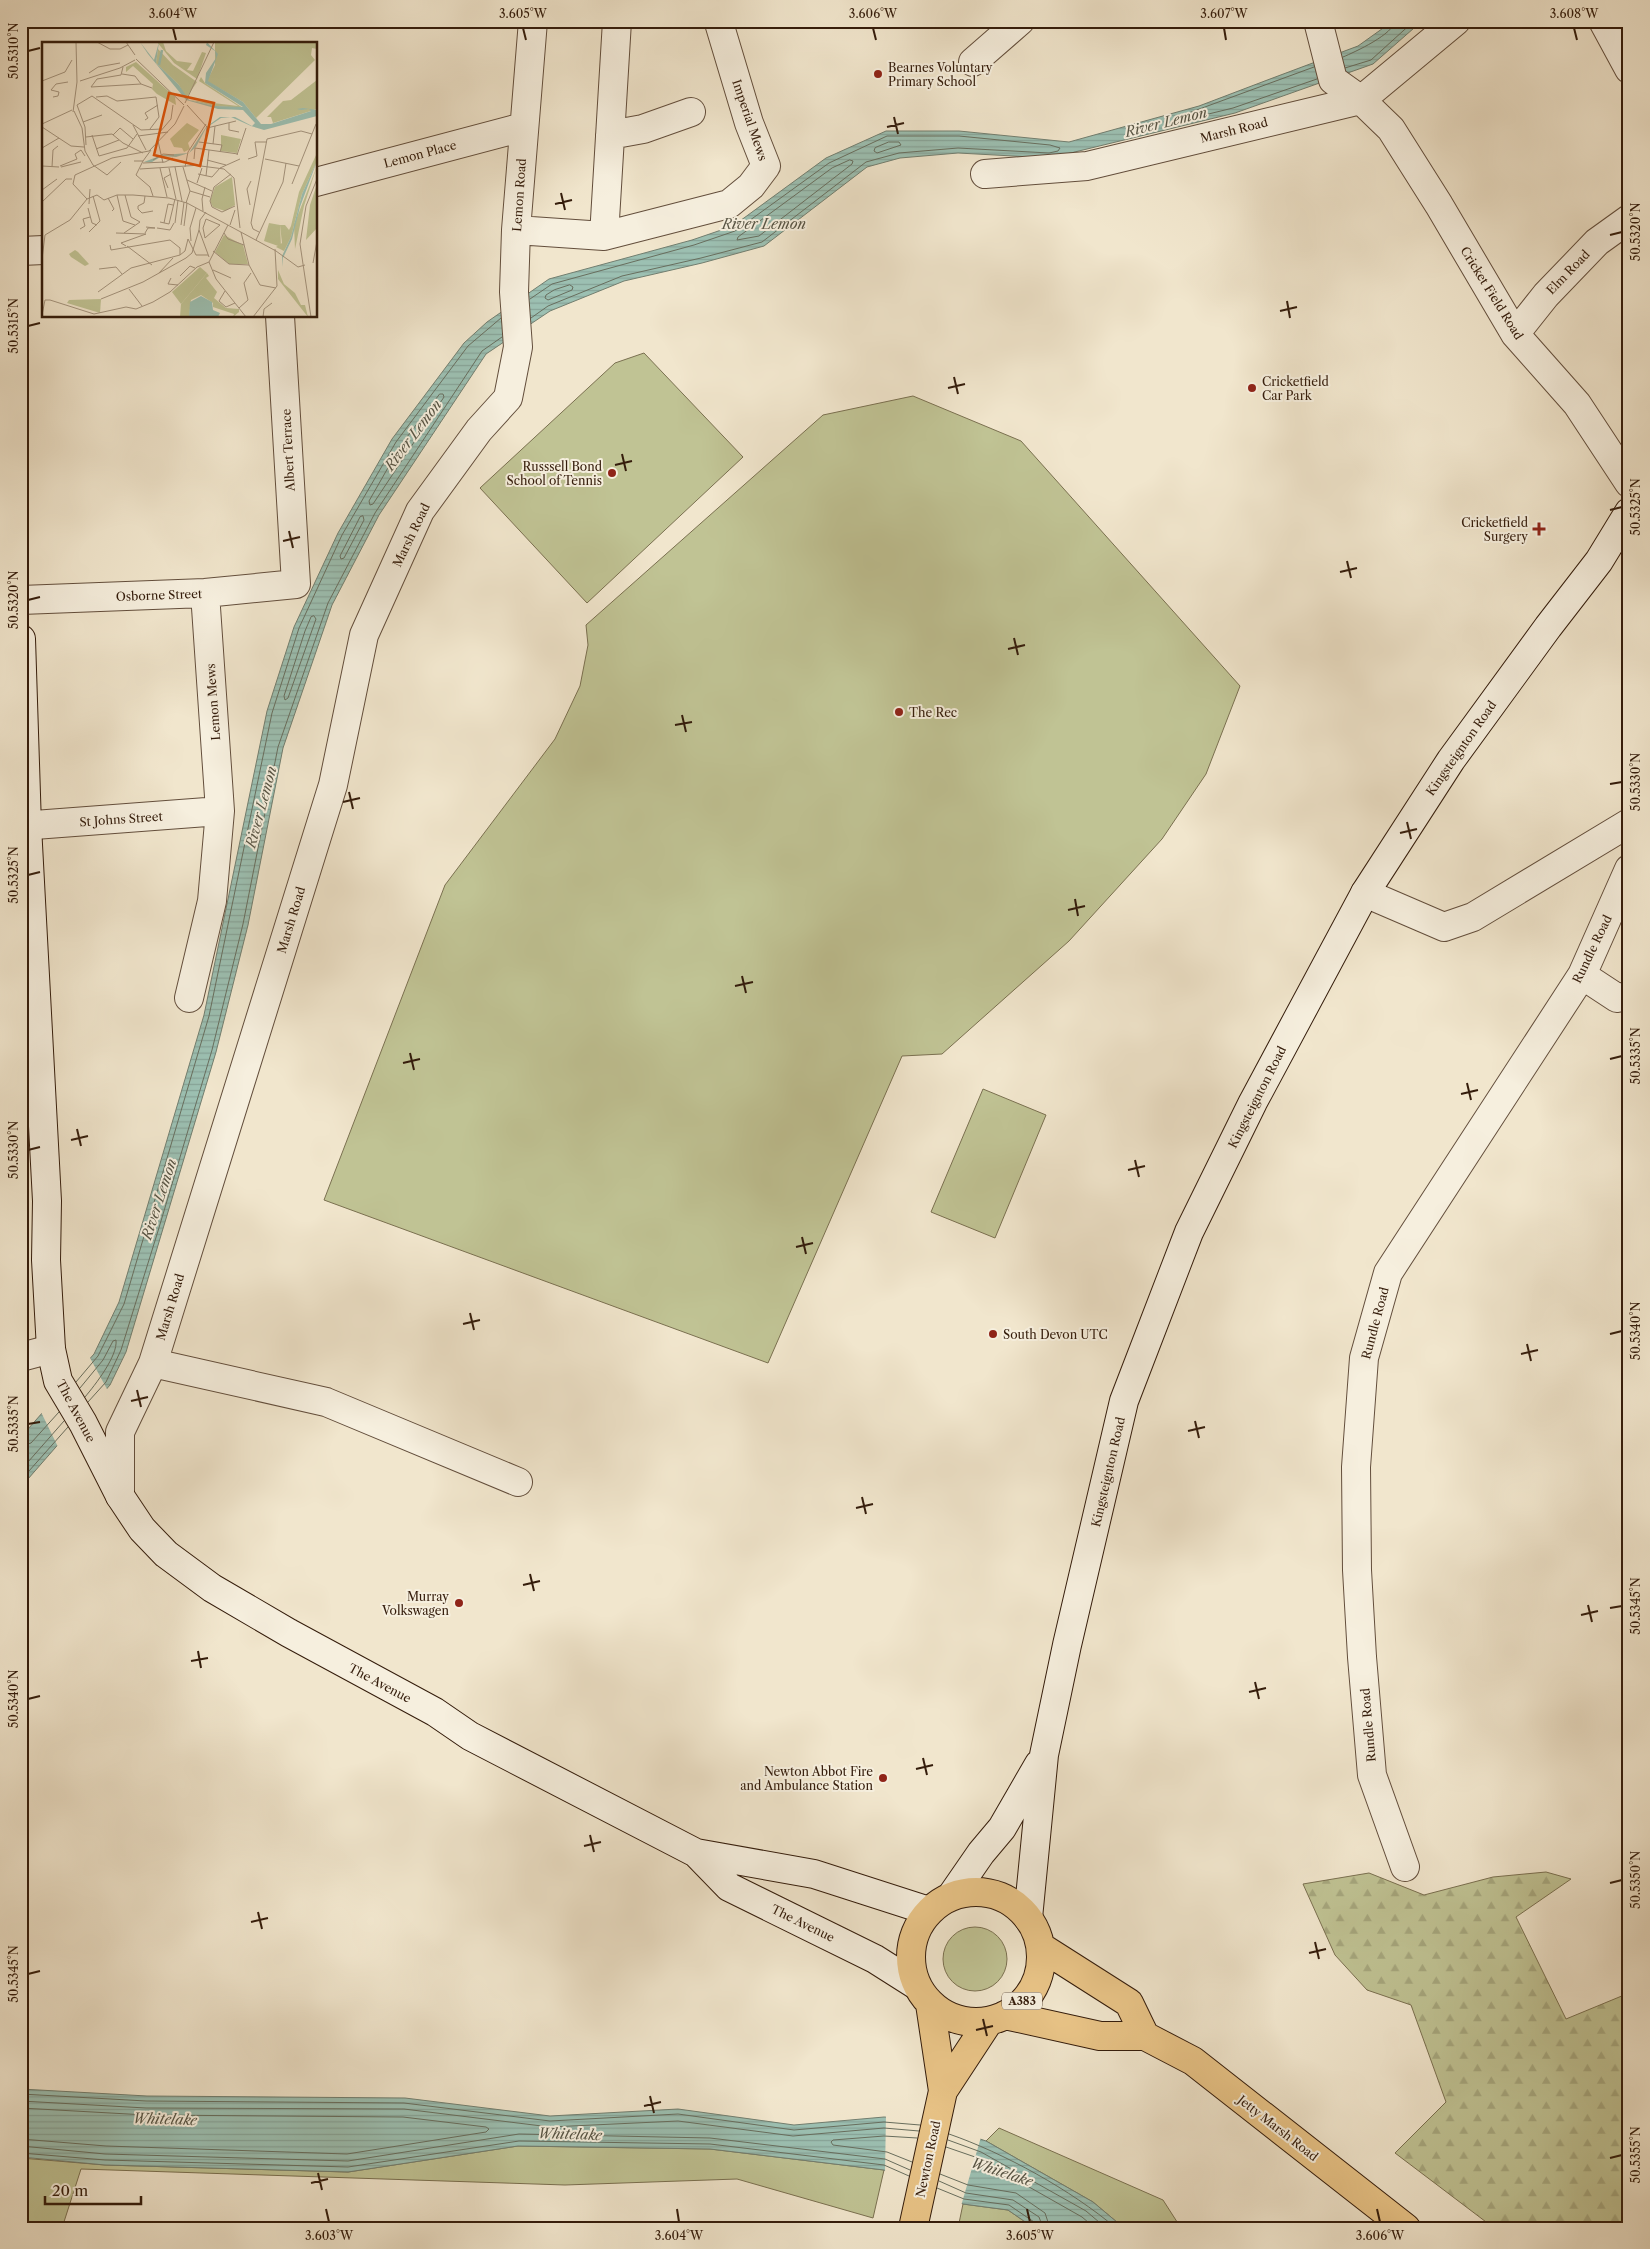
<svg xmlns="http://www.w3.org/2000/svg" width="1650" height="2249" font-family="'Libre Caslon Text',serif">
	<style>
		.grass { fill: #c0c394; stroke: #7a7050 }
		.forest { fill: url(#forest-firs); stroke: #7a7050 }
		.water { fill: url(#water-rules); stroke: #727e6f }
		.pier { fill: #f1e6cd }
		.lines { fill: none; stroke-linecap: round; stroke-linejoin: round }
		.shore { stroke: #686e5e; stroke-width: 1 }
		.street-casing { stroke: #634e3c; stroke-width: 30 }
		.secondary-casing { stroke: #341c0b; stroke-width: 30 }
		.primary-casing { stroke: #341c0b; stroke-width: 30 }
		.street { stroke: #f6efde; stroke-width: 28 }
		.secondary { stroke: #f6efde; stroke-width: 28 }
		.primary { stroke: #e8c386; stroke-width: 28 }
		.ticks { fill: none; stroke: #341c0b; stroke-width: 2 }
		.poi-dot { fill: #8f2418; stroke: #f6efde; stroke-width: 2 }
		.labels { text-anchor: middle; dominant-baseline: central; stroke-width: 4; stroke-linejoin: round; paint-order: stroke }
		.shield { fill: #f6efde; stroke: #6e5b4a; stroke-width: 1 }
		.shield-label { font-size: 11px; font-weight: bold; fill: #341c0b }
		.poi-label { font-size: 12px; fill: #341c0b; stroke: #f6efde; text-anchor: start }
		.street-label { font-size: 12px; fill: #341c0b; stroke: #f6efde }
		.water-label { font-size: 14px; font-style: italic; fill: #585545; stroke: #f6efde }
		.inset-river { fill: none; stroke: #9cc0b2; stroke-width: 2.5 }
		.inset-road { fill: none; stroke: #a5957f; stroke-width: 1 }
		.view { fill: #df560c; fill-opacity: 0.15; stroke: #df560c; stroke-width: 2.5 }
		.inset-edge { fill: none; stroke: #341c0b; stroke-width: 2.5 }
		.neatline { fill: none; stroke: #341c0b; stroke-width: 2 }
		.ticks-label { font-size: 12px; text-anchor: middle; fill: #341c0b }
	</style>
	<defs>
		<pattern id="forest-firs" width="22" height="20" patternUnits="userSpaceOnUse" patternTransform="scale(1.25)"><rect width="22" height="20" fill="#c0c394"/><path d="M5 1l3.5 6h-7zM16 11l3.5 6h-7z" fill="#a6a77e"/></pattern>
		<pattern id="water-rules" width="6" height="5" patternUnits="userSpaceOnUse" patternTransform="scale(1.25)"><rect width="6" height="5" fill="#9cc0b2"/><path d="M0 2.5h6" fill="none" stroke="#87a498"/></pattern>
	</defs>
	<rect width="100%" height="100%" fill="#f1e6cd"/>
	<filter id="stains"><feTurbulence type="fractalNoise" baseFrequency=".004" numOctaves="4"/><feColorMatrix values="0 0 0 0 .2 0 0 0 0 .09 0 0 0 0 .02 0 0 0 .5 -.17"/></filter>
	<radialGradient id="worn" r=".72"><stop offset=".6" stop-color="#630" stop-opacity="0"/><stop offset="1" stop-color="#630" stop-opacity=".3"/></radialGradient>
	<!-- grass -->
	<path class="grass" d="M644 353 743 457 587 603 480 488 615 363Z
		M913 396 1021 441 1240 686 1206 774 1162 839 1069 941 942 1054 902 1056 768 1363 324 1200 445 885 555 739 580 686 588 645 586 625 823 415Z
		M983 1089 1046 1115 995 1238 931 1212Z
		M943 1959a32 32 0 1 1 64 0a32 32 0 1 1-64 0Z
		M999 2128 1163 2200 1181 2228H1124L1093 2202 986 2141Z
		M518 2146 710 2149 884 2170 873 2218 737 2179 565 2185 81 2169 62 2228H21V2158L105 2165 348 2172Z
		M963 2204 1008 2210 1034 2228H958Z"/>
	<!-- forest -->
	<path class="forest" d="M1546 1872 1571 1879 1516 1917 1566 2019 1629 1993V2228H1494L1395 2153 1446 2102 1411 2005 1367 1990 1335 1955 1303 1884 1369 1873 1424 1895 1493 1877Z"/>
	<!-- water -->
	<path class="water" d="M1393 21H1422L1373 64 1235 113 1050 158 958 153 900 158 867 167 764 246 702 263 624 281 550 311 486 354 379 515 332 605 283 748 248 925 216 1052 126 1352 110 1385 21 1487V1437L94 1354 119 1302 204 1015 267 711 294 627 338 533 392 439 464 343 487 322 549 279 692 240 733 226 826 158 886 131H959L1069 142 1199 106 1270 79 1358 46Z
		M21 2089 147 2096 405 2098 550 2116 678 2109 794 2125 884 2117 925 2120 986 2141 1093 2202 1124 2228H1034L1008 2210 963 2204 884 2170 710 2149 518 2146 348 2172 105 2165 21 2157Z"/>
	<!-- pier -->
	<path class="pier" d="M89 1356 108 1391 59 1449 41 1412Z
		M886 2114 926 2118 981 2137 961 2206 885 2173Z"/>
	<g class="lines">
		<!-- shore -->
		<path class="shore" d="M1343 57C1355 52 1394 34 1395 21
			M1314 67 1183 115 1181 118 1184 120 1233 108 1317 79
			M1345 68 1371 60 1414 21
			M889 142H899L901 145 877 153 874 151 875 148Z
			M850 160 853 161 852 164 759 236 737 240 738 237 832 168Z
			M570 285 573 287 572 290 548 300 545 298 546 295 554 290Z
			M530 299 552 284 694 245 735 231 829 163 887 136H959L1050 145 1060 148 1058 151 1049 153 958 148 899 153 866 162 762 242 701 258 622 276 548 306 531 318
			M440 394H443L444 397 373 504 370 505 369 501 401 445Z
			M363 516 364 520 344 558 341 559 340 556 360 517Z
			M314 616 316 619 288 698 285 700 284 696 305 631 311 617Z
			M76 1382 98 1356 124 1304 209 1016 272 713 299 628 342 535 396 442 468 346 501 318
			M80 1388 103 1360 113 1341 116 1340C118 1356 95 1385 85 1397
			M88 1402 106 1382 121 1350 158 1231 212 1050 243 924 278 747 328 603 375 513 482 351 502 337
			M21 1446 31 1443 59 1412
			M21 1470 64 1421
			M21 1480 68 1427
			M21 2094 146 2101 404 2103 550 2121 678 2114 794 2130 884 2122 920 2125
			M21 2101 146 2108 404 2109 550 2127 678 2121 793 2136 884 2128 919 2131
			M21 2108 146 2115 403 2117 486 2127 489 2129 486 2132 347 2154 106 2146 21 2139
			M949 2134C1004 2153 1071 2190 1116 2228
			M948 2140 981 2152 1086 2211 1106 2228
			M21 2146 105 2154 348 2161 519 2134 710 2138 885 2159 910 2170
			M946 2147 978 2158 1082 2217 1095 2228
			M21 2153 105 2160 348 2167 519 2141 710 2144 884 2165 909 2176
			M912 2162 887 2152 833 2145 831 2142 833 2140 884 2136 917 2138
			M940 2174 968 2185 1016 2193 1045 2213 1050 2228
			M939 2181 966 2193 1013 2200 1039 2217 1043 2228
			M937 2188 964 2199 1009 2205 1034 2222 1036 2228"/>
		<defs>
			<path id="street" d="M1318 21 1333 80 1361 100 1391 129 1439 205 1515 334 1577 404 1629 483
				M1603 21 1629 69
				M973 62 1020 21
				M610 135 643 129 691 112
				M985 174 1087 166 1361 100 1456 21
				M316 182 523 127
				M516 230 604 236 617 21
				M604 236 729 204 751 186 766 166 749 123 719 23
				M21 251 44 250
				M1515 334 1546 295 1597 242 1629 219
				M21 600 205 593 296 584 280 316
				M21 826 220 811
				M1365 893 1444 927 1473 917 1629 823
				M1582 975 1617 998 1629 996
				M189 998 212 901 220 811 205 593
				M21 1357 51 1349
				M153 1363 326 1402 518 1482
				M120 1496V1432L153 1363 333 785 364 635 420 511 479 430 508 398 518 347 514 292 516 230 533 21
				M1405 1867 1372 1775 1362 1657 1357 1570 1356 1467 1364 1358 1388 1273 1582 975 1629 869"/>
			<path id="secondary" d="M21 639 27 826 47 1201 46 1260 51 1349 58 1381 83 1423 120 1496 142 1529 166 1554 212 1588 289 1633 435 1712 470 1736 696 1853 814 1874 929 1911
				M696 1853 729 1887 875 1959 916 1985
				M952 1895 981 1853 1002 1828 1039 1764
				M1028 1918 1044 1755 1067 1645 1124 1401 1189 1232 1253 1102 1365 893 1451 760 1548 627 1599 561 1629 512"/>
			<path id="primary" d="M911 1957a65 65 0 1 1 130 0a65 65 0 1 1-130 0Z
				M1041 1947 1129 2003 1145 2036
				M930 2004 943 2091
				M1005 2015 1100 2036H1145L1193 2061 1406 2228
				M913 2228 943 2091 989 2021"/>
		</defs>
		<!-- street casing -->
		<use href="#street" class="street-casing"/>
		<!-- secondary casing -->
		<use href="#secondary" class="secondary-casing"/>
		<!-- primary casing -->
		<use href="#primary" class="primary-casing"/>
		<!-- street -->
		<use href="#street" class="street"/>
		<!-- secondary -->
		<use href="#secondary" class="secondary"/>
		<!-- primary -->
		<use href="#primary" class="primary"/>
	</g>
	<!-- ticks -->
	<path class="ticks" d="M173 28 176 40M523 28 526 40M873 28 876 40M1224 28 1226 40M1574 28 1577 40M28 51 40 48M894 117 898 134M887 127 904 123M561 193 565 210M555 204 572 200M1610 235 1622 232M1287 301 1290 318M1280 311 1297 307M28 326 40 323M954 377 958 394M948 388 965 384M622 454 626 471M615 465 632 461M1610 510 1622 507M289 531 293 548M283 541 300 537M1347 561 1351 578M1340 572 1357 568M28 600 40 597M1014 638 1018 655M1008 649 1025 645M682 715 686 732M675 725 692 722M1610 784 1622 782M349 792 353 809M343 802 360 798M1407 822 1411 839M1400 833 1417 829M28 875 40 872M1075 899 1078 916M1068 910 1085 906M742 976 746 993M735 986 753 982M410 1053 414 1070M1610 1059 1622 1056M403 1063 420 1059M1467 1083 1471 1100M1461 1094 1478 1090M77 1129 81 1146M71 1140 88 1136M28 1150 40 1147M1135 1160 1139 1177M1128 1170 1145 1166M802 1237 806 1254M796 1247 813 1243M470 1313 474 1330M463 1324 480 1320M1610 1334 1622 1331M1527 1344 1531 1361M1521 1354 1538 1350M137 1390 141 1407M131 1401 148 1397M1195 1421 1199 1438M28 1424 40 1422M1188 1431 1205 1427M862 1497 866 1514M856 1508 873 1504M530 1574 534 1591M523 1585 540 1581M1588 1605 1592 1622M1610 1608 1622 1606M1581 1615 1598 1611M198 1651 201 1668M191 1661 208 1658M1255 1682 1259 1699M1249 1692 1266 1688M28 1699 40 1696M923 1758 927 1775M916 1769 933 1765M590 1835 594 1852M584 1846 601 1842M1610 1883 1622 1880M258 1912 262 1929M251 1922 268 1918M1315 1942 1319 1959M1309 1953 1326 1949M28 1974 40 1971M983 2019 987 2036M976 2030 993 2026M650 2096 654 2113M644 2106 661 2102M1610 2158 1622 2155M318 2173 322 2190M311 2183 328 2179M326 2209 329 2222M677 2209 679 2222M1027 2209 1030 2222M1377 2209 1380 2222"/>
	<!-- markers -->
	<g class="poi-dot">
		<circle cx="878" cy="74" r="5"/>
		<circle cx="1252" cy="388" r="5"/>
		<circle cx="612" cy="473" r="5"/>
		<path d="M1536.5 521.5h5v5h5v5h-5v5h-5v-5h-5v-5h5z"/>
		<circle cx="899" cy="712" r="5"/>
		<circle cx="993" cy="1334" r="5"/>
		<circle cx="459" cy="1603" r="5"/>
		<circle cx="883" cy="1778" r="5"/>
	</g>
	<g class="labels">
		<!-- shield labels -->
		<rect class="shield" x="1002" y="1992.5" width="40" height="17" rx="4"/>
		<g class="shield-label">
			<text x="1022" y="2001">A383</text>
		</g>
		<!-- poi labels -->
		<g class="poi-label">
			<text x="888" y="67">Bearnes Voluntary<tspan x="888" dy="14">Primary School</tspan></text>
			<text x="1262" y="381">Cricketfield<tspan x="1262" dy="14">Car Park</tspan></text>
			<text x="602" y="466" text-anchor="end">Russsell Bond<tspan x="602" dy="14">School of Tennis</tspan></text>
			<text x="1528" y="522" text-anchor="end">Cricketfield<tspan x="1528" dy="14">Surgery</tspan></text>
			<text x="909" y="712">The Rec</text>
			<text x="1003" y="1334">South Devon UTC</text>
			<text x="449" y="1596" text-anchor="end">Murray<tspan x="449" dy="14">Volkswagen</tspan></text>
			<text x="873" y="1771" text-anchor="end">Newton Abbot Fire<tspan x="873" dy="14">and Ambulance Station</tspan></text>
		</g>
		<!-- street labels -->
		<g class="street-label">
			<text transform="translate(750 120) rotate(71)">Imperial Mews</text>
			<text transform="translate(1234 130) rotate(-14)">Marsh Road</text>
			<text transform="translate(420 154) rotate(-15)">Lemon Place</text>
			<text transform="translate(519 195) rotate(-86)">Lemon Road</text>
			<text transform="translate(1568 272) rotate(-46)">Elm Road</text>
			<text transform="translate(1492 293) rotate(58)">Cricket Field Road</text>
			<text transform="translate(288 450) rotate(-93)">Albert Terrace</text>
			<text transform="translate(411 535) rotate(-64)">Marsh Road</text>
			<text transform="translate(159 595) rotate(-2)">Osborne Street</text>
			<text transform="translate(213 702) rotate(-94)">Lemon Mews</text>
			<text transform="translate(1461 748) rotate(-55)">Kingsteignton Road</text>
			<text transform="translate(121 819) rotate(-4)">St Johns Street</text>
			<text transform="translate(291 920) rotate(-73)">Marsh Road</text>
			<text transform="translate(1592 949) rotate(-64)">Rundle Road</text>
			<text transform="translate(1257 1097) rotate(-63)">Kingsteignton Road</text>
			<text transform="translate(170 1307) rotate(-73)">Marsh Road</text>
			<text transform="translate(1375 1323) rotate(-75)">Rundle Road</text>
			<text transform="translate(76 1411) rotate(62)">The Avenue</text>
			<text transform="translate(1108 1472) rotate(-77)">Kingsteignton Road</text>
			<text transform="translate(380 1683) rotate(28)">The Avenue</text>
			<text transform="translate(1368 1725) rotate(-95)">Rundle Road</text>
			<text transform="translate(803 1923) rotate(26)">The Avenue</text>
			<text transform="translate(1278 2128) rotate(38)">Jetty Marsh Road</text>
			<text transform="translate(928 2159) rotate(-78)">Newton Road</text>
		</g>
		<!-- water labels -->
		<g class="water-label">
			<text transform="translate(1166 122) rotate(-14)">River Lemon</text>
			<text x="764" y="224">River Lemon</text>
			<text transform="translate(413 435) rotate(-53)">River Lemon</text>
			<text transform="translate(261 807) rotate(-75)">River Lemon</text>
			<text transform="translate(159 1199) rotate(-72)">River Lemon</text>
			<text transform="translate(165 2119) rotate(2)">Whitelake</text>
			<text transform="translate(570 2134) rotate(2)">Whitelake</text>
			<text transform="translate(1002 2172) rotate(18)">Whitelake</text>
		</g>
	</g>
	<!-- overview -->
	<g transform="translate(42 42)">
		<rect width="275" height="275" fill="#f1e6cd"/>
		<path d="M116 7 131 23 155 40 144 56 137 43 114 21ZM159 35 163 41 201 66 173 64 147 58 196 64 157 39ZM145 81 157 88 146 101 148 107 142 110 140 106 132 105 128 97Z" fill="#c0c394"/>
		<path d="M115 0H121L124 9 135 19 150 21 145 28 151 29 160 10 164 11 155 37 132 21ZM94 20 133 55 134 63 115 52 110 47 111 42 91 24 84 30V25ZM275 111V119L260 152 249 195 242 209 234 205 240 201 238 183H243L247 188 249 184 257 150ZM275 124 262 164 253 207 252 183ZM236 228 242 242 253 251 259 263H263L266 275 236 237ZM165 231 167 234 164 236 175 250 172 256 184 266 197 267V270L191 275 192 272 171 265V261L159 253 149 258 147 275H138L139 262Z" fill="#c0c394"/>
		<path d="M275 38V67L231 81 229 75H225L241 59 249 58Z" fill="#c0c394"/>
		<path d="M59 257 58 271 25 261 27 258Z" fill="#c0c394"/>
		<path d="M173 0H275V7L270 6 269 13 273 18 214 76 201 60 165 39 173 23ZM179 93 199 97 195 111 179 109ZM190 135 193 163 183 169 171 165 168 159 173 145ZM275 142V186L264 198 268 163ZM227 181 238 183 239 205 222 199ZM182 193 201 203 206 222H187L173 210ZM158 225 165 231 139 262 130 250Z" fill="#c0c394"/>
		<path d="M33 208 36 210 47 222 43 224 29 215 27 212Z" fill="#c0c394"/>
		<path d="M98 0 112 18 117 0 114 21 137 43 147 58 173 64 201 65 163 41 164 31 174 16 173 9 164 3 165 0 176 12 166 39 201 60 219 82H229L269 69 267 67 259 68 255 67 261 66 275 68V74L222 88 209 84 189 75 179 76 164 86 154 105 147 111 134 115 120 114 110 120H102L120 113 147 111 164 85 178 75H193L210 84 213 81 201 68 176 67 144 58 106 12ZM275 119 258 165 250 197 241 216V225L240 214 249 195 260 152ZM159 254 170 260 171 268 178 271 176 275H147L148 260Z" fill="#9cc0b2"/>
		<path class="inset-river" d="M117 23 120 8"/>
		<path class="inset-road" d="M55 0 68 7H78L86 3M84 0 93 13M94 17 142 63M47 31 56 25 78 21M80 32 93 34 99 42 110 46M55 37 49 45 99 42M55 37 79 33 81 25M0 39 23 30 30 18M38 39 78 26 93 18M9 48 14 42 26 40M9 48 17 50 16 54 11 55M54 55 65 54 75 59 114 55 117 75 108 87M143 61 172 0M145 63 165 85 159 124 182 127 192 136 198 186M32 69 40 86 43 109 51 123M31 70 35 40 34 0M103 78 106 76 103 71 116 63M41 80 60 73M187 81V88L197 90M0 82 30 68M91 83 104 108M0 85 29 104 42 105M165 86 194 79M117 91 129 77 131 63M50 93 57 114 85 106 95 92M71 93 78 86 91 97M96 94 126 90M44 95 70 92 81 101 101 111M116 99 121 121M157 100 180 103 178 110M171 102 173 84M44 103 43 85 35 63 50 54 99 88 120 87M0 106 17 96M54 107 77 98M195 113 204 86M152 117 153 106 196 112M206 117 215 114 213 100H225M223 117 257 124M111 118 121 112 132 113M165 118 184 123M92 119H101L109 108M101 119 94 133 108 145 111 154M101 121 123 120 131 116M51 123 65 133 79 120M0 124 17 125M18 124 35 117 33 112 39 108 43 114M10 125 11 108 16 104M19 125 39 120M133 125 140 159M141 125 148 149 144 161M143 125 146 110 164 82M118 126 125 155M127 126 134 157M98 127 159 123M156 132 170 135 178 126 198 117M189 132 172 145 168 159 170 165 180 170 193 164M164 134 167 108M145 138 170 149M155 141 160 126M250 142 274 82M126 146 122 136 129 132M0 148 15 137M148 149 168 155M75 153 81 179 93 183M66 156 72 167 70 169M45 157 31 142 33 133 70 116 107 109 133 82 142 64M0 160 24 137H30M47 162 48 147M208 163 205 147 209 139M46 166 50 181 55 183M96 167V164L102 161 103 154M96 167 100 171 111 169M161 169 160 157 163 145M164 170 158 178 157 188 167 215M118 180 127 182 133 157M122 181 126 162 131 163M133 181 136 158M139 183 142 160M188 183 193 168M142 184 145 161M115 186 128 188 132 181M38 187 43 184 41 177 48 175M47 190 58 179 51 154M217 190 211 187 209 181 225 97 259 89 270 92M74 191 104 192 79 201 84 204M82 191 98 180 89 175 83 153M103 191 106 186H113L104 185M182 191 186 197 202 203M163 196 161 186 164 177 178 183M163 196 178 183M214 198 241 140 244 121M149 199 148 186 154 166M68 203 69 208 128 198 138 206V213L143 209 146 197 154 213H166M85 204 110 223M171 209 187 222 207 223 199 190M0 217 3 193 28 178 45 157 55 153 62 158 75 153H91L127 156 145 161 234 209 256 225 263 223M167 220 174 237 204 275M271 221 275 199M207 223 218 243 234 246M57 227 74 225 80 232M171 228 189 236M117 231 131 216M138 234 148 224 153 226M129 236 126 242 136 243M87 247 100 264M183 249 177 259 184 265 193 261M56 250 89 226 138 213M59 257 101 240 144 216 150 211 157 188M8 258 52 272 84 265 94 267 111 260 128 250 155 225 167 220 186 183M197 266 206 258 202 241 209 231M0 273 3 258H8M211 275 235 244 233 207M221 275 222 267 230 261M269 275 258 202 264 164 275 137"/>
		<path class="view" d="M127 51 172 61 158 124 112 113Z"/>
		<rect width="275" height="275" class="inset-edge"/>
	</g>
	<!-- margin -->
	<rect width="1650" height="2249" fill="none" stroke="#f1e6cd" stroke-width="55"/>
	<!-- scale -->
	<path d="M45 2196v8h96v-8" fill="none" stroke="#341c0b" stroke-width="2.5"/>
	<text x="52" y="2196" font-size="15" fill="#341c0b" stroke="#f6efde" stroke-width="4" paint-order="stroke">20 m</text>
	<rect x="28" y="28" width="1594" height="2194" class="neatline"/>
	<g class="ticks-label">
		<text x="173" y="18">3.604°W</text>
		<text x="523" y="18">3.605°W</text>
		<text x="873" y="18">3.606°W</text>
		<text x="1224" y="18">3.607°W</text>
		<text x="1574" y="18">3.608°W</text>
		<text transform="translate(14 51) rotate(-90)" y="4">50.5310°N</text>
		<text transform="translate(1636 232) rotate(-90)" y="4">50.5320°N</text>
		<text transform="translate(14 326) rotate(-90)" y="4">50.5315°N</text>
		<text transform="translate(1636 507) rotate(-90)" y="4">50.5325°N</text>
		<text transform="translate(14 600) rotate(-90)" y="4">50.5320°N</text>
		<text transform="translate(1636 782) rotate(-90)" y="4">50.5330°N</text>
		<text transform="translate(14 875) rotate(-90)" y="4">50.5325°N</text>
		<text transform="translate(1636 1056) rotate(-90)" y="4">50.5335°N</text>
		<text transform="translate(14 1150) rotate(-90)" y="4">50.5330°N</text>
		<text transform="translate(1636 1331) rotate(-90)" y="4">50.5340°N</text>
		<text transform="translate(14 1424) rotate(-90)" y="4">50.5335°N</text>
		<text transform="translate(1636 1606) rotate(-90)" y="4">50.5345°N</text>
		<text transform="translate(14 1699) rotate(-90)" y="4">50.5340°N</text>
		<text transform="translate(1636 1880) rotate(-90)" y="4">50.5350°N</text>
		<text transform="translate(14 1974) rotate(-90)" y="4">50.5345°N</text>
		<text transform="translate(1636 2155) rotate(-90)" y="4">50.5355°N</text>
		<text x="329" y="2240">3.603°W</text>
		<text x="679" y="2240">3.604°W</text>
		<text x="1030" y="2240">3.605°W</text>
		<text x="1380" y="2240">3.606°W</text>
	</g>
	<rect width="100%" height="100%" filter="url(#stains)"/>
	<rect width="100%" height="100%" fill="url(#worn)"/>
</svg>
